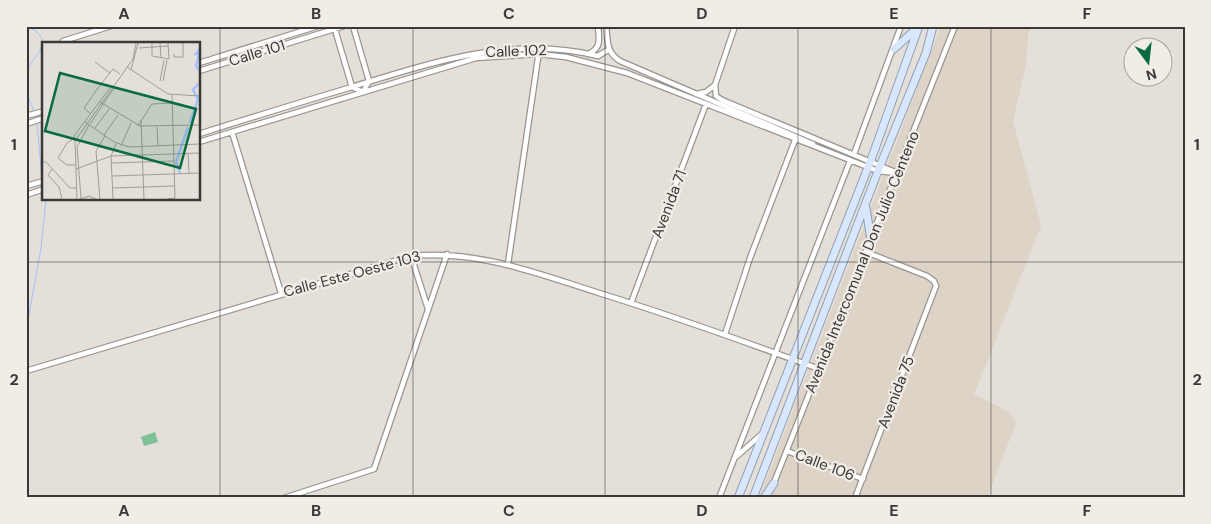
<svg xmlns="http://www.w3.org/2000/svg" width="1211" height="524" font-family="'DM Sans',sans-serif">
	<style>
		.built { fill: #ddd3c7 }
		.green { fill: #7bc297 }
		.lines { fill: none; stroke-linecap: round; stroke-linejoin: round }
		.stream { stroke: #a5c2fc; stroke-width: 1 }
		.minor-casing { stroke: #9a9590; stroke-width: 7 }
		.primary-casing { stroke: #91a0b6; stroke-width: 9 }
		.minor { stroke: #fff; stroke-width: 4.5 }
		.primary { stroke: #d9e7fc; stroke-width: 7 }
		.grid { fill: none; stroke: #3b3937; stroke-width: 1; stroke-opacity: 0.55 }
		.labels { text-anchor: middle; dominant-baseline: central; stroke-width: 4.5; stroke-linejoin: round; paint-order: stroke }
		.street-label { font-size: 15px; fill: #3b3937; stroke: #f1ece6 }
		.inset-river { fill: none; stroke: #a5c2fc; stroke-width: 2.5 }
		.inset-road { fill: none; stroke: #a09d98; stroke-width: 1 }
		.view { fill: #086b41; fill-opacity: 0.15; stroke: #086b41; stroke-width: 2.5 }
		.inset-edge { fill: none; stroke: #3b3937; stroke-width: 2.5 }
		.neatline { fill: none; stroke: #3b3937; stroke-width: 2 }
		.grid-label { font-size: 16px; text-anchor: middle; font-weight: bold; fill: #3b3937 }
	</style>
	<rect width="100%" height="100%" fill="#e4dfd9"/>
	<!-- built -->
	<path class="built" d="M941 26H1032L1028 35 1026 64 1013 121 1041 226 974 394 1009 412 1016 423 987 498H759Z"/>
	<!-- green -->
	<path class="green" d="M155 432 158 442 144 446 141 437Z"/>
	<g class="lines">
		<!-- stream -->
		<path class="stream" d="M26 72C30 61 51 45 38 33 35 30 31 29 28 26
			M26 92 34 111
			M37 122 42 180
			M26 331 41 248 46 199"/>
		<defs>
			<path id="minor" d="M606 26C608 42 606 52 620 61L813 144
				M337 27 336 33 352 87 363 92 369 81 353 26
				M63 41 111 26
				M588 54C602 48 599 39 598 26
				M199 63 318 26
				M199 71 344 26
				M715 85 716 96 722 100 895 172
				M696 94 706 92 715 85 735 26
				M26 116 44 111
				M26 124 44 118
				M232 132 281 293
				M199 134C250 118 301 102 352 87 433 62 513 35 598 56L608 50
				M199 142 476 58 538 54 566 57 627 73 878 171 896 173
				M854 154 901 26
				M26 186 44 181
				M26 195 44 189
				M411 256 428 309
				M508 264 539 51
				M631 303 706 104
				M725 334 750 258 795 140
				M26 371 411 256C479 250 536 273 599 293 673 316 746 342 819 369
				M787 451 863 479
				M737 456 763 433
				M773 485 955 26
				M284 498 374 469 447 254
				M719 498 850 161
				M855 498 936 286 934 281 927 276 866 252"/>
			<path id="primary" d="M894 49 916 29
				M866 208 871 240
				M738 498 871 160 919 26
				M753 498 878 171 926 53 933 26
				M764 498 774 483"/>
		</defs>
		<!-- minor casing -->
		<use href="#minor" class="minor-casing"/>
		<!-- primary casing -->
		<use href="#primary" class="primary-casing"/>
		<!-- minor -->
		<use href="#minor" class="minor"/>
		<!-- primary -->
		<use href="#primary" class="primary"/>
	</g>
	<!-- grid -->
	<path class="grid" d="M220 26V498M413 26V498M605 26V498M798 26V498M991 26V498M26 262H1185"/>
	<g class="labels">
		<!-- street labels -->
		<g class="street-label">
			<text transform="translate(516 51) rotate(-2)">Calle 102</text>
			<text transform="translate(257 53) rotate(-17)">Calle 101</text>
			<text transform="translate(669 204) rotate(-69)">Avenida 71</text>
			<text transform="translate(862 262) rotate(-68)">Avenida Intercomunal Don Julio Centeno</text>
			<text transform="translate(352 274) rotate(-15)">Calle Este Oeste 103</text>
			<text transform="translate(896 392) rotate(-69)">Avenida 75</text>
			<text transform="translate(825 465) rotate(21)">Calle 106</text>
		</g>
	</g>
	<!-- overview -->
	<g transform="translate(42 42)">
		<rect width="158" height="158" fill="#e4dfd9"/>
		<path class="inset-river" d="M158 6 154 12H157L154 24 158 29M148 81 156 57 151 48 158 40M138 131 134 120 146 85"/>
		<path class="inset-road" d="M110 1V14L127 17 126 1M118 1 119 16M97 6 126 4M132 12V15H141V1M53 20 68 31M85 25 126 52 158 54M89 28 96 1M118 39 122 18M121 39 125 18M58 60 98 84 158 83M49 72 42 66 56 46 71 27 78 32M99 78 102 157M43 80 72 100 87 105 158 102M48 82 72 46M96 84 110 62 130 61M115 85 116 104M53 86 67 67M62 93 76 73M33 99 32 94 68 46M79 104 89 81M146 112 147 131M0 120H4L28 146H34M69 121 132 119M33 123H25L16 116 25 101 33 96M10 127 6 133 17 145 20 157M34 127 69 114 158 111M70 134 158 131M70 146 133 144M39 156 35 105 47 83M35 157 33 99 91 17 94 1M38 157 47 154 54 157M58 157 54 109 63 94M71 157 69 114 74 102M125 157 133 156 130 52"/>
		<path class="view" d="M18 31 154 67 138 126 3 89Z"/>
		<rect width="158" height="158" class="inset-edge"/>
	</g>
	<!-- border -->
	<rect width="1211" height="524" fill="none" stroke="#f1ece6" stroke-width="55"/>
	<!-- north arrow -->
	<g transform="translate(1148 62) rotate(165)"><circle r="24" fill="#f1ece6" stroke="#a8a4a0"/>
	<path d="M0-4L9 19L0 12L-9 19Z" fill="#086b41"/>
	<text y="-8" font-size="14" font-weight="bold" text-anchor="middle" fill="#3b3937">N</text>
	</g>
	<rect x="28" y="28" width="1156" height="468" class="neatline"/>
	<g class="grid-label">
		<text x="124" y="19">A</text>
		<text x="316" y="19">B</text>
		<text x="509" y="19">C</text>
		<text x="702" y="19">D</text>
		<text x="894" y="19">E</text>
		<text x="1087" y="19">F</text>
		<text x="14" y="150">1</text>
		<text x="1197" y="150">1</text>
		<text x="14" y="385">2</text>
		<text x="1197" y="385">2</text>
		<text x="124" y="516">A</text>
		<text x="316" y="516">B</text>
		<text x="509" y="516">C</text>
		<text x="702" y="516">D</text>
		<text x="894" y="516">E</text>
		<text x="1087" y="516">F</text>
	</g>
</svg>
